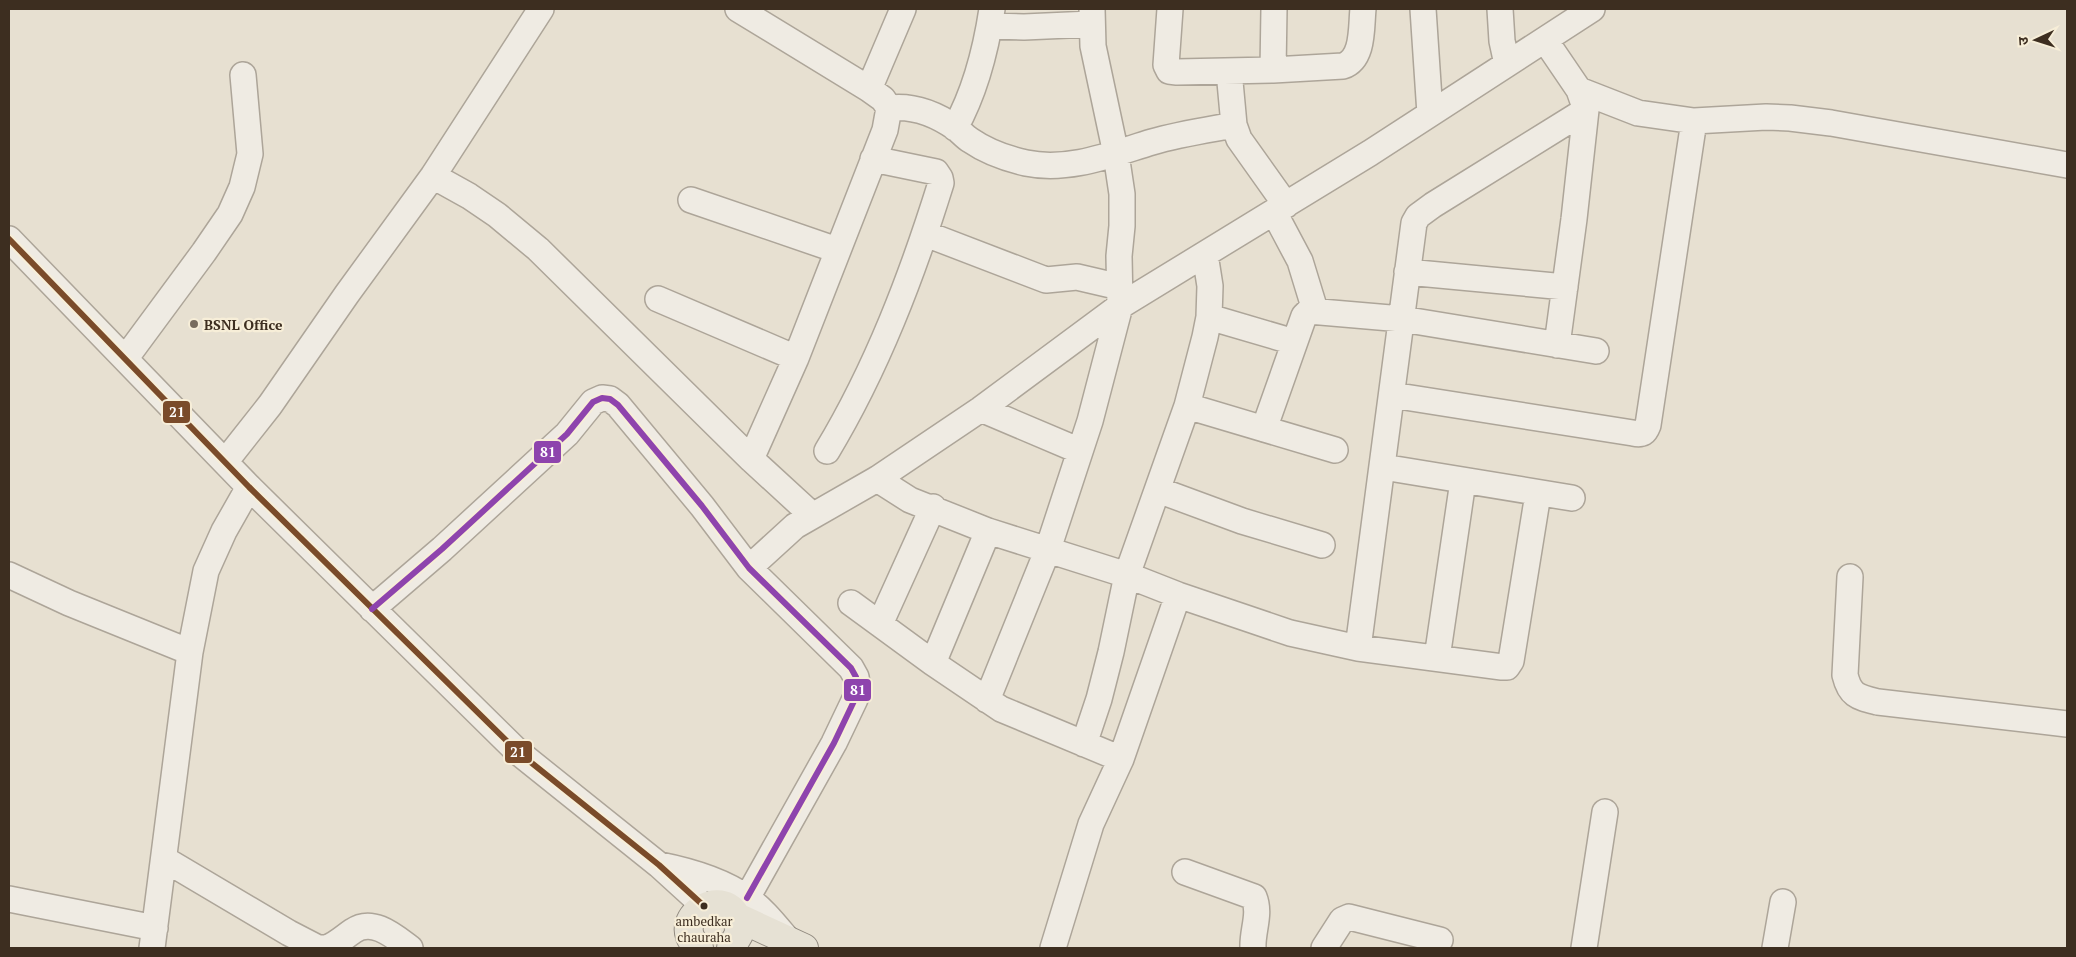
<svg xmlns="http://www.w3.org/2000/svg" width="2076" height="957" font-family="'PT Serif','Noto Sans Devanagari',serif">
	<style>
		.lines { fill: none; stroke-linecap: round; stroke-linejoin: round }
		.minor-casing { stroke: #ada599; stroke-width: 28 }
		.major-casing { stroke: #928b80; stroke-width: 30 }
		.minor { stroke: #efebe3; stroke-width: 25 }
		.major { stroke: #e6e1d4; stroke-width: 28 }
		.bus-1-casing { stroke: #f7eed8; stroke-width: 10 }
		.bus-2-casing { stroke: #f7eed8; stroke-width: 10 }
		.bus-1 { stroke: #7a4b2a; stroke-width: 6 }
		.bus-2 { stroke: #8e44ad; stroke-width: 6 }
		.poi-dot { fill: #786c5e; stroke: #f7eed8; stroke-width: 2 }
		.bus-dot { fill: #3d2e20; stroke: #f7eed8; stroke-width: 2 }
		.labels { text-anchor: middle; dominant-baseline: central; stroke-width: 4.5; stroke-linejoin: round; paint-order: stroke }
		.bus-label { font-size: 13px; fill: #3d2e20; stroke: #f7eed8 }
		.poi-label { font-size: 14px; font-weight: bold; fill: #3d2e20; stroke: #f7eed8; text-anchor: start }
		.line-badge { stroke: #f7eed8; stroke-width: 2 }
		.badge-label { font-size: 14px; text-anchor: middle; font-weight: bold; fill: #fff }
	</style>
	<rect width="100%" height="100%" fill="#e7e0d1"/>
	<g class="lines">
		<defs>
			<path id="minor" d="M738 9 869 89 883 99 889 108 885 130 796 358 751 459
				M1170 9 1166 65 1169 71 1177 72 1273 70 1343 66C1364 59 1361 27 1363 9
				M1423 9 1430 114
				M1500 9 1502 41 1507 64
				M990 26 1024 27 1091 24
				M1545 40 1579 90 1586 110 1574 219 1557 345
				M1273 70 1274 9
				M1229 71 1234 125 1239 139 1286 205
				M869 89 903 9
				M1579 90 1638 113 1694 121 1766 117 1790 118 1831 123 2067 165
				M889 108C913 105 936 114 956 128 961 132 965 137 970 140 986 151 1008 159 1026 163 1069 172 1112 154 1152 142 1179 134 1207 130 1234 125
				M955 128C975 92 986 49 992 9
				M433 176 469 196 497 215 538 249 751 459 812 515
				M691 200 837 250
				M1274 212 1300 261 1315 310
				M926 234 1046 280 1077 277 1120 287
				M9 239 249 487 518 752 659 865 704 906
				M1407 272 1565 287
				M658 299 796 358
				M1209 317 1294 342
				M125 359 204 252 230 214 242 187 250 154 243 75
				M1392 395 1633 433C1643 435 1645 433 1648 425L1694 121
				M1187 406 1335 450
				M981 409 1080 451
				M1264 429 1304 316 1309 311 1402 319 1596 351
				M827 451C877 368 912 276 941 183L940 178 936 172 873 159
				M225 462 270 405 347 294 433 176 541 9
				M1383 467 1572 498
				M877 479 910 500 988 531 1127 575 1178 595 1290 633 1358 648 1502 667H1507L1511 661 1538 494
				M1158 490 1242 521 1322 545
				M749 568 795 526 877 479 981 409 1120 306 1370 153 1592 9
				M9 575 69 603 190 652
				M1850 577 1845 675C1850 696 1858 697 1878 702L2067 724
				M851 603 933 663 1001 709 1121 759
				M372 609 442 549 567 434 593 402 602 398 610 399 618 405 702 506 749 568 851 668 856 677 858 689 855 699 834 743 747 898
				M880 624 933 507
				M1358 648 1414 223 1418 216 1433 205 1586 110
				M1437 658 1463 481
				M933 663 988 531
				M987 700 1048 549 1090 421 1120 306 1119 256 1122 226V194L1116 154 1093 46 1092 9
				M1084 744 1099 699 1111 652 1127 575 1187 406 1205 337 1209 317 1210 286 1205 254
				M164 859 289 933 318 948H324
				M660 865C690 871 722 880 747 898 763 909 776 926 788 940
				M1185 872 1254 897C1261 914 1252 931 1253 948
				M9 899 155 928
				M152 948 190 652 206 571 224 531 249 487
				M327 948C337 944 344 937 353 931 373 917 395 937 410 948
				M1053 948 1091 824 1121 759 1178 595
				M1324 948 1342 920 1349 917 1440 940
				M1584 948 1605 812
				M1775 948 1783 902"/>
			<path id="major" d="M737 917 804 948
				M699 948C661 917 740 875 739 934L731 948"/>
		</defs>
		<!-- minor casing -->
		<use href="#minor" class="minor-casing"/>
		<!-- major casing -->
		<use href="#major" class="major-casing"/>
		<!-- minor -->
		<use href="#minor" class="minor"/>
		<!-- major -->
		<use href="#major" class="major"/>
		<defs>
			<path id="bus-1" d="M9 239 249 487 518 752 659 865 704 906"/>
			<path id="bus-2" d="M372 609 442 549 567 434 593 402 602 398 610 399 618 405 702 506 749 568 851 668 856 677 858 689 855 699 834 743 747 898"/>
		</defs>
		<!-- bus-1 casing -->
		<use href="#bus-1" class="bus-1-casing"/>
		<!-- bus-2 casing -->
		<use href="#bus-2" class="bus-2-casing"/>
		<!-- bus-1 -->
		<use href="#bus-1" class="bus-1"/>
		<!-- bus-2 -->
		<use href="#bus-2" class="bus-2"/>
	</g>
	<!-- markers -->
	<circle class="poi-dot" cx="194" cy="324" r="5"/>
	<circle class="bus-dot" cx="704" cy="906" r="4.5"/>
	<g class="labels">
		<!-- bus labels -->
		<g class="bus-label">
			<text x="704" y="921">ambedkar<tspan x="704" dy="16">chauraha</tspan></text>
		</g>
		<!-- poi labels -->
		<g class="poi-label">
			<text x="204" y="324">BSNL Office</text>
		</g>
	</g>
	<g class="line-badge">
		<rect x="162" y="400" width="29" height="24" rx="5" fill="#7a4b2a"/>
		<rect x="533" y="440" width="29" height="24" rx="5" fill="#8e44ad"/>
		<rect x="843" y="678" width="29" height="24" rx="5" fill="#8e44ad"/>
		<rect x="504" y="740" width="29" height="24" rx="5" fill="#7a4b2a"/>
	</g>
	<g class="badge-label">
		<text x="177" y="417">21</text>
		<text x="548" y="457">81</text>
		<text x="858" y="695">81</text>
		<text x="518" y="757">21</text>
	</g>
	<!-- border -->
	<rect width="2076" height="957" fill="none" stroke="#3d2e20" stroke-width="20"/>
	<!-- north arrow -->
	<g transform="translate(2036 40) rotate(266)" stroke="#f7eed8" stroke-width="4" paint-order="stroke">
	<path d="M0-4L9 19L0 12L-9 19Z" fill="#3d2e20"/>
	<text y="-8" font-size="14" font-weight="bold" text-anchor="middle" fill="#3d2e20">उ</text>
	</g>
</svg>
